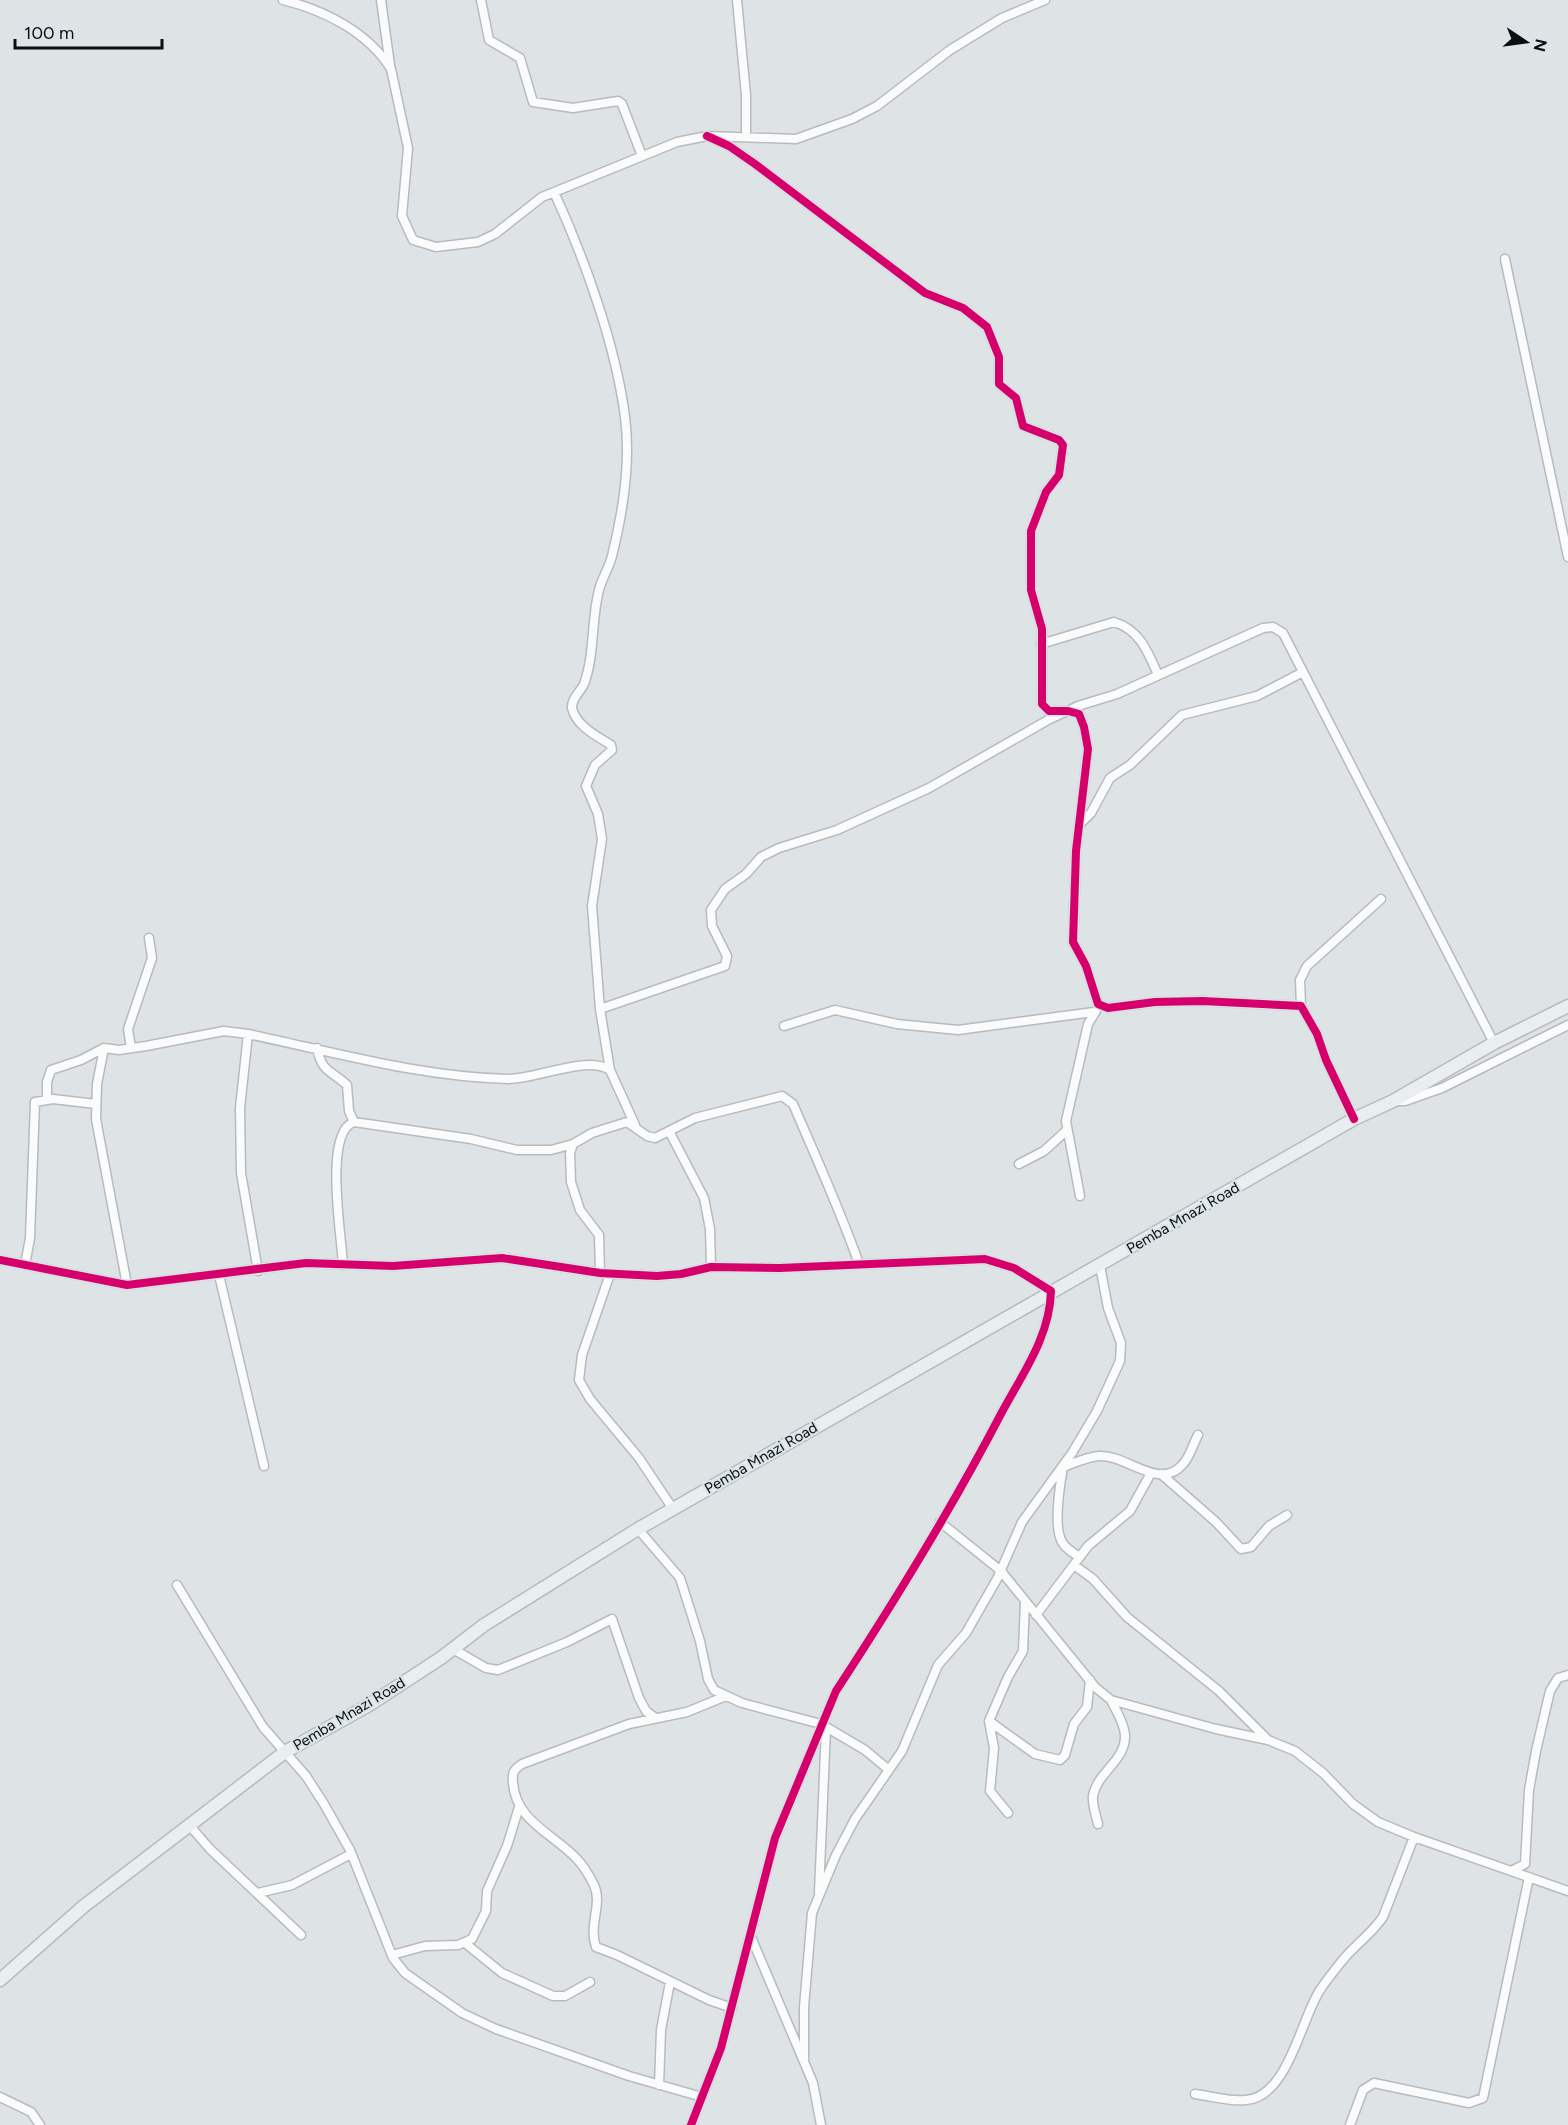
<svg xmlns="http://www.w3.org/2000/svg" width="1568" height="2125" font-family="Figtree,sans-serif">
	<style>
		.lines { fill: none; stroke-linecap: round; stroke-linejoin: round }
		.street-casing { stroke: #b7bbbd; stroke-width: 11 }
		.secondary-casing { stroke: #b7bbbd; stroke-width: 15 }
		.street { stroke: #fafbfb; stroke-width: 8 }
		.secondary { stroke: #e9eff1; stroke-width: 12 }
		.cycleway-casing { stroke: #dbe4e8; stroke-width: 11 }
		.cycleway { stroke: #d6006c; stroke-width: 8 }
		.labels { text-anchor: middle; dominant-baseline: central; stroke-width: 4.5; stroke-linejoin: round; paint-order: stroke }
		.street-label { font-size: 15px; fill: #0b0e0f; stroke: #dbe4e8 }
	</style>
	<rect width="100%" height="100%" fill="#dee3e5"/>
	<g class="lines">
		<defs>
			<path id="street" d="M283 0C324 10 368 32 391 69L408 148 402 216 413 240 436 247 478 242 495 234 542 197 677 142 707 136 796 139 852 119 877 106 950 50 1002 18 1045 0
				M381 0 390 65
				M481 0 489 40 520 58 533 102 573 108 618 101 622 104 642 156
				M737 0 746 95V137
				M707 136 729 146 755 164 925 293 963 308 987 327 999 357V384L1016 398 1023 426 1059 440 1063 445 1059 475 1046 492 1031 531V590L1042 629V704L1049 711H1068L1079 714 1084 727 1088 749 1076 851 1073 942 1086 966 1098 1004 1108 1008 1155 1002 1202 1001 1301 1006 1317 1034 1326 1060 1354 1119
				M554 192C584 257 616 346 625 417 631 462 623 512 612 556 609 568 602 578 599 590 591 620 595 654 584 684 581 691 571 699 572 708 576 726 597 736 611 745L612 750 595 765 586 786 598 814 602 839 592 906 600 1009
				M1505 259 1568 557
				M1041 644 1114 622C1140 630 1148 652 1158 675
				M1079 825 1091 813 1110 778 1130 765 1182 715 1257 696 1303 672
				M1301 1006 1300 980 1307 966 1381 899
				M784 1026 835 1010 897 1024 958 1030 1094 1012
				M248 1034 240 1108 241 1173 258 1271
				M104 1048 97 1084 96 1119 127 1285
				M131 1048 128 1029 152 958 149 938
				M317 1048C322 1073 331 1070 347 1085L349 1111 354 1122 471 1139 517 1150H551L573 1144
				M610 1070 600 1009 725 966 727 956 712 926 711 910 725 889 746 874 761 857 779 848 837 830 929 788 1048 720 1078 706 1117 694 1263 628 1273 627 1283 633 1494 1043
				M47 1099V1082L51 1070 81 1060 104 1048 119 1050 146 1046 224 1031 248 1034C334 1052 420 1077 508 1079 539 1079 585 1055 610 1070L635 1125
				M1394 1101H1405L1442 1088 1568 1025
				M669 1131 704 1198 710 1229 711 1267
				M1019 1164 1044 1151 1067 1130
				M1080 1196 1066 1121 1088 1024 1096 1011
				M0 1260 127 1285 306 1263 393 1266 502 1258 600 1273 657 1276 681 1274 711 1267 780 1268 985 1259 1014 1268 1051 1291C1050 1336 1023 1373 1002 1412 952 1508 895 1601 836 1691L775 1838 721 2048 691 2125
				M25 1265 30 1238 35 1102 53 1099 96 1104
				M343 1265C342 1239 323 1132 354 1122
				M600 1273 599 1235 580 1210 571 1182 570 1153 573 1144 592 1133 627 1122 647 1136 655 1138 695 1118 782 1096 793 1104C815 1155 841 1212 859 1264
				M610 1274 582 1355 579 1380 590 1399 639 1458 673 1509
				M219 1275 264 1466
				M1161 1474 1216 1522 1241 1549 1251 1547 1269 1526 1287 1515
				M940 1522 1001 1571 1095 1687 1111 1700 1216 1729 1268 1740 1295 1751 1323 1773 1353 1804 1378 1822 1414 1837 1568 1891
				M638 1529 680 1578 700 1641 708 1679 714 1690 742 1703 821 1724 865 1750 889 1770
				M1080 1557C1073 1553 1066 1549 1062 1542 1053 1526 1060 1484 1063 1467 1074 1463 1087 1457 1099 1456 1126 1454 1160 1492 1183 1464 1190 1457 1193 1444 1198 1435
				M1074 1565 1093 1579 1127 1617 1219 1691 1267 1739
				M177 1585 263 1727 306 1776 324 1804 350 1850 393 1958 405 1973 462 2013 496 2029 629 2076 702 2097
				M1036 1615 1088 1546 1130 1511 1151 1473
				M453 1649 486 1668 498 1670 567 1642 612 1619 639 1698 646 1711 654 1717
				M726 1696 687 1712 629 1724 522 1764C513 1770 512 1773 513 1783 516 1821 552 1833 576 1858 584 1866 589 1875 594 1885 603 1905 588 1924 596 1947L617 1955 709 2000 732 2008
				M989 1721 1035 1754 1060 1760 1065 1755 1074 1724 1087 1707 1090 1680
				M1008 1813 990 1791 994 1748 989 1721 1008 1677 1023 1651 1025 1602
				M1098 1824C1096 1815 1092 1805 1093 1796 1097 1772 1126 1761 1125 1735 1124 1722 1116 1711 1111 1700
				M190 1826 210 1849 301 1935
				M1513 1870 1525 1864 1529 1790 1536 1751 1550 1691 1558 1678 1568 1675
				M258 1893 292 1885 351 1854
				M819 1893 826 1728
				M751 1937 813 2083 821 2125
				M465 1943 502 1973 553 1996H565L590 1982
				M392 1955 425 1946 458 1945 472 1939 486 1911 487 1891 507 1846 519 1807
				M804 2060V2007L812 1913 836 1855 855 1819 902 1751 938 1665 966 1633 997 1579 1022 1522 1072 1453 1097 1411 1120 1361 1121 1343 1108 1308 1100 1266
				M659 2085 661 2030 670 1982
				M1195 2094C1211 2096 1230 2102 1246 2100 1288 2097 1301 2019 1320 1990 1326 1981 1345 1956 1352 1950 1363 1939 1374 1930 1383 1917L1414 1837
				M0 2097 31 2112 40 2125
				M1350 2125 1363 2090 1374 2083 1469 2103 1483 2098 1529 1877"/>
			<path id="secondary" d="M0 1980 84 1906 285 1752 369 1705 441 1658 484 1625 638 1529 1354 1119 1393 1101 1494 1043 1568 1006"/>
		</defs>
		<!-- street casing -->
		<use href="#street" class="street-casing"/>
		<!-- secondary casing -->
		<use href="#secondary" class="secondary-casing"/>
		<!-- street -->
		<use href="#street" class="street"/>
		<!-- secondary -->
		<use href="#secondary" class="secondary"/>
		<defs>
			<path id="cycleway" d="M707 136 729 146 755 164 925 293 963 308 987 327 999 357V384L1016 398 1023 426 1059 440 1063 445 1059 475 1046 492 1031 531V590L1042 629V704L1049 711H1068L1079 714 1084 727 1088 749 1076 851 1073 942 1086 966 1098 1004 1108 1008 1155 1002 1202 1001 1301 1006 1317 1034 1326 1060 1354 1119
				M0 1260 127 1285 306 1263 393 1266 502 1258 600 1273 657 1276 681 1274 711 1267 780 1268 985 1259 1014 1268 1051 1291C1050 1336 1023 1373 1002 1412 952 1508 895 1601 836 1691L775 1838 721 2048 691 2125"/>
		</defs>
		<!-- cycleway casing -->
		<use href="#cycleway" class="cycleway-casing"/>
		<!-- cycleway -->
		<use href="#cycleway" class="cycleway"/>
	</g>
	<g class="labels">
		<!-- street labels -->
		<g class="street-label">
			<text transform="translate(1183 1218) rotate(-30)">Pemba Mnazi Road</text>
			<text transform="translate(761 1458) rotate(-30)">Pemba Mnazi Road</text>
			<text transform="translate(349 1714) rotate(-31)">Pemba Mnazi Road</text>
		</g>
	</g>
	<!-- north arrow -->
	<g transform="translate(1526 42) rotate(103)" stroke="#dbe4e8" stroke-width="4.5" paint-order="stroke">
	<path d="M0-4.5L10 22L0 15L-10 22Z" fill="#0b0e0f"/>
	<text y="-9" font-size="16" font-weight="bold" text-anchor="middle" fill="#0b0e0f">N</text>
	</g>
	<!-- scale -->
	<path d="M15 39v9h147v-9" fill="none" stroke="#0b0e0f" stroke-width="3"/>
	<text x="24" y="39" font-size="18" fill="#0b0e0f" stroke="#dbe4e8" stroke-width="4.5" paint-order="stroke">100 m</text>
</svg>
